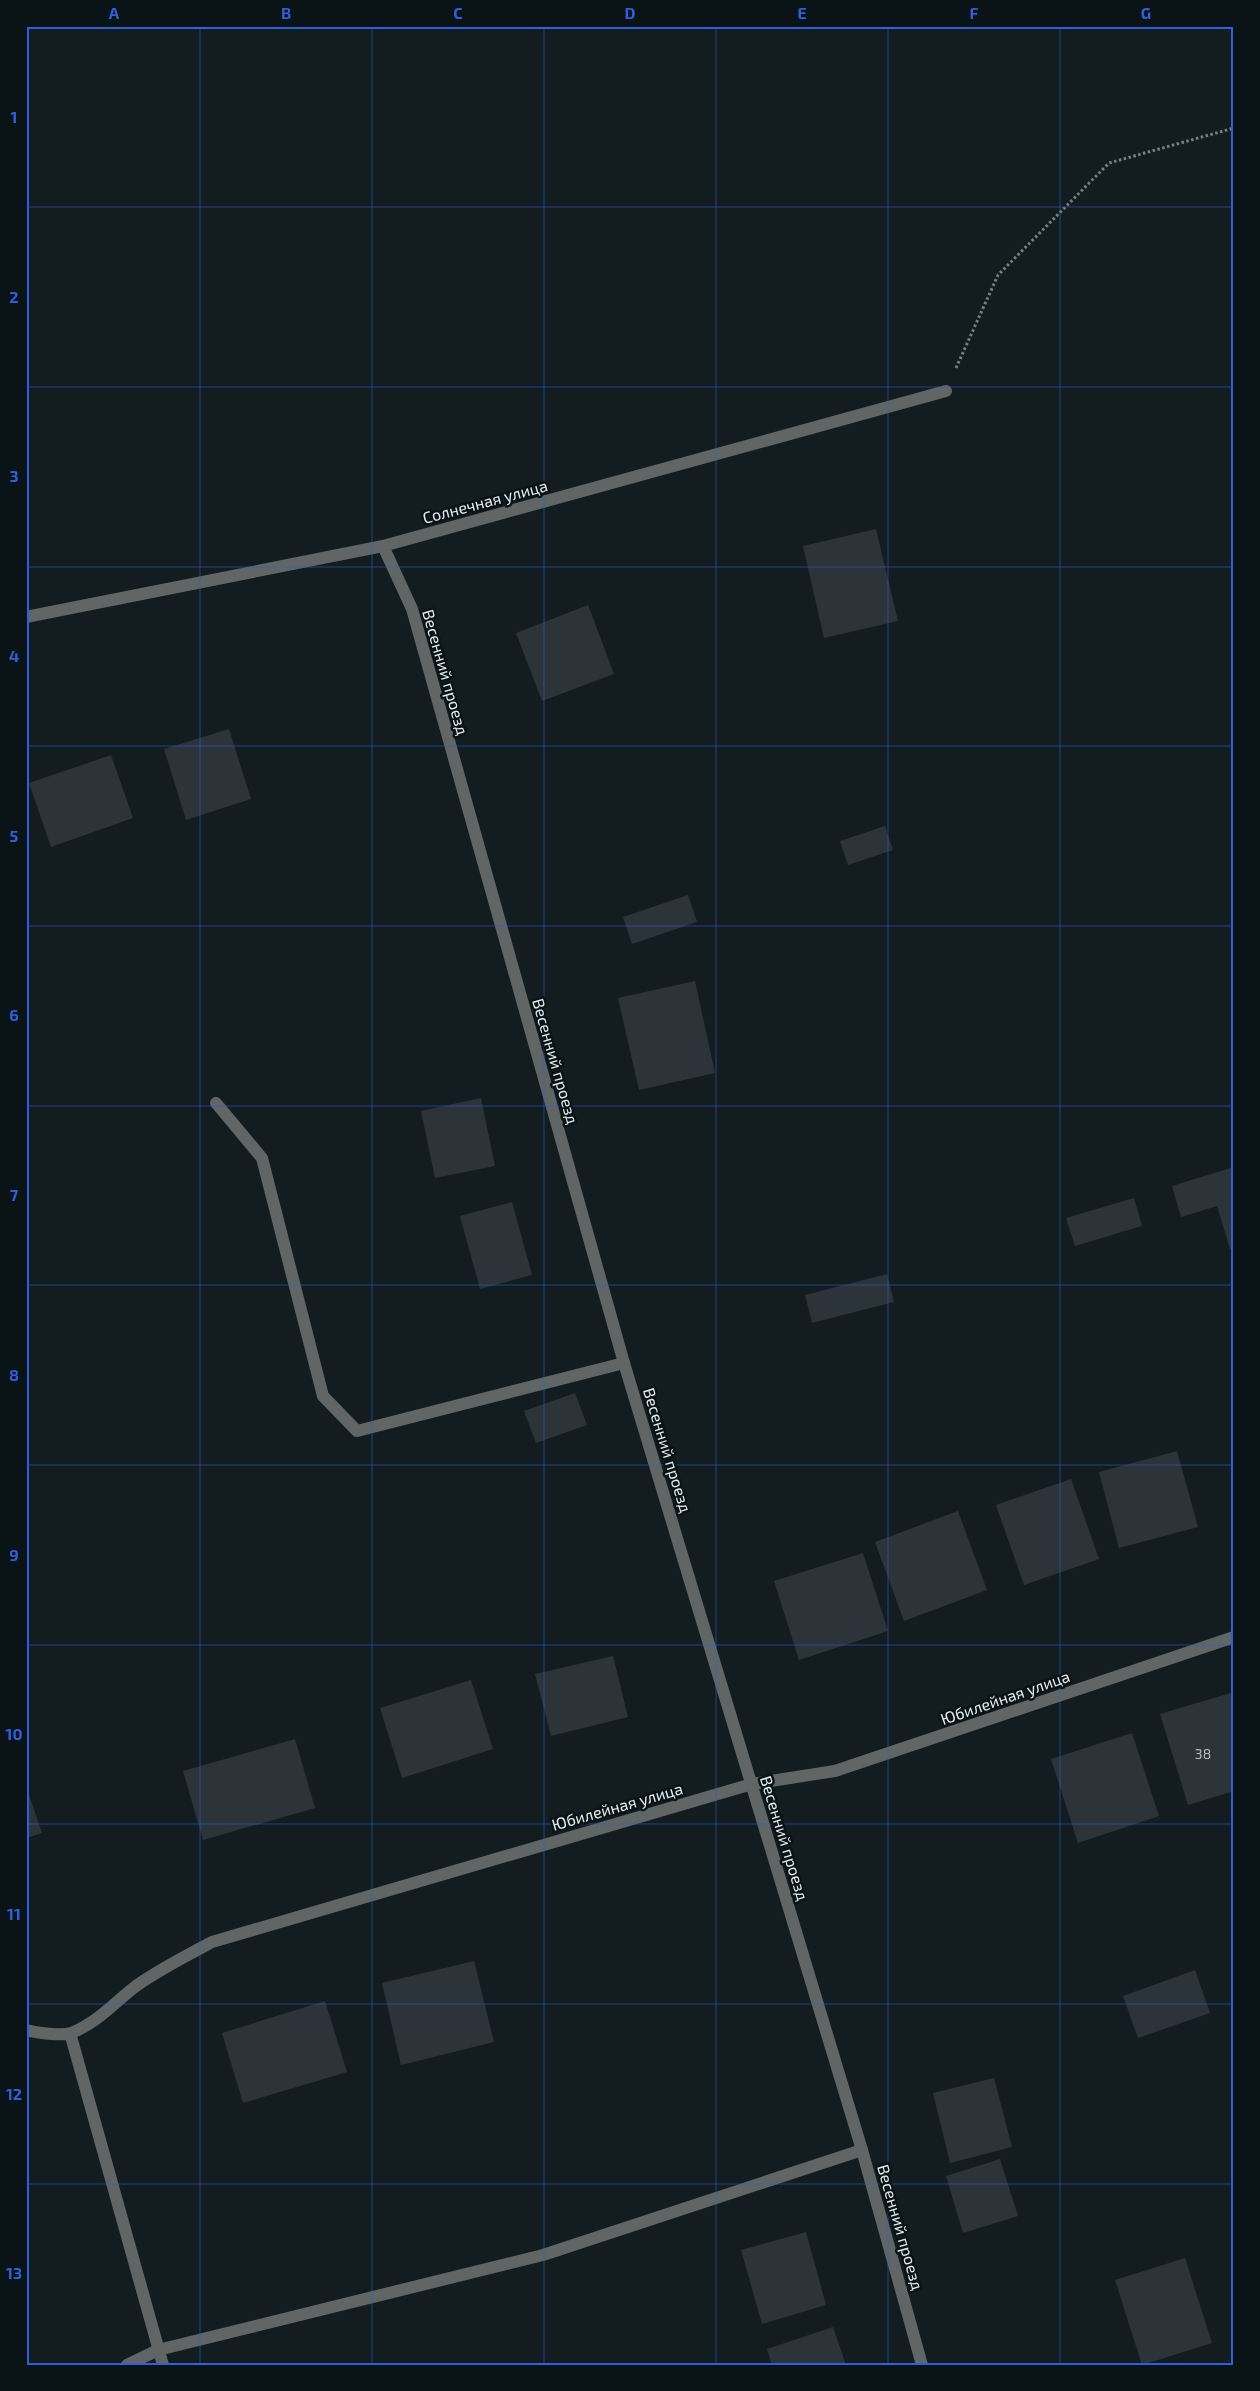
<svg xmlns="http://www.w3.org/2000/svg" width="1260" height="2391" font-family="'Exo 2',sans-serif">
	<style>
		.building { fill: #2c343a }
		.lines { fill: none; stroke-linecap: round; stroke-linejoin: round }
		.path { stroke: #777f82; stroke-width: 3; stroke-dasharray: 2.5 2.5; stroke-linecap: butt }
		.lane { stroke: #606665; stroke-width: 12 }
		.street { stroke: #606665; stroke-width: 12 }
		.grid { fill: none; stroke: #315eda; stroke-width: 1; stroke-opacity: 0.55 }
		.labels { text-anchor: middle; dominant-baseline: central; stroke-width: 5; stroke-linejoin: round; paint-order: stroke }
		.number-label { font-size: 14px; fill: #b7bec1 }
		.street-label { font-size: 16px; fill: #e5ecee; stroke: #0a1416 }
		.neatline { fill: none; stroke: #315eda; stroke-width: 2 }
		.grid-label { font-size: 16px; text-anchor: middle; font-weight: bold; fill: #315eda }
	</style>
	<rect width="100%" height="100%" fill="#131d20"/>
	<!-- building -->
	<path class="building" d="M876 529 898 621 824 638 803 546Z
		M588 605 614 674 542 701 516 633Z
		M229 729 251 799 186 820 164 749Z
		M111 755 133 818 51 847 29 783Z
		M885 826 893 850 848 865 840 841Z
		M688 895 697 922 632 944 623 917Z
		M695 981 715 1073 639 1090 618 998Z
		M481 1098 495 1166 435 1178 421 1111Z
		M1234 1167V1248L1230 1249 1217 1206 1181 1217 1172 1186Z
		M1134 1198 1142 1226 1075 1246 1066 1218Z
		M512 1202 532 1275 480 1289 460 1216Z
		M887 1274 894 1302 812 1323 805 1295Z
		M575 1393 587 1425 536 1443 524 1411Z
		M1177 1451 1198 1527 1119 1548 1099 1472Z
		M1071 1479 1099 1559 1024 1585 996 1505Z
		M958 1511 987 1590 904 1621 875 1542Z
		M863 1553 888 1631 799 1660 774 1581Z
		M613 1656 628 1717 551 1736 535 1674Z
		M471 1680 493 1749 402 1778 380 1708Z
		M1234 1692V1791L1188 1805 1160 1714Z
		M1132 1733 1159 1816 1078 1843 1051 1759Z
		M295 1739 315 1808 203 1840 183 1771Z
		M26 1786 42 1833 26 1838Z
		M474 1961 494 2042 401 2065 382 1983Z
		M1195 1970 1210 2013 1138 2038 1123 1996Z
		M325 2001 347 2072 243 2103 222 2033Z
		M994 2078 1012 2147 950 2163 933 2093Z
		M1000 2159 1018 2216 963 2233 946 2176Z
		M806 2232 826 2305 762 2324 741 2250Z
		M1185 2258 1212 2343 1142 2365 1115 2280Z
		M833 2327 846 2365H772L767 2349Z"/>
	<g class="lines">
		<!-- path -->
		<path class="path" d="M956 368 998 275 1109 163 1234 128"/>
		<!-- lane -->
		<path class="lane" d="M216 1103 262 1158 323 1396 357 1431 624 1363
			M127 2365 158 2350 543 2255 862 2150"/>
		<!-- street -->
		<path class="street" d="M383 546 412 609 624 1363 862 2150 922 2365
			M26 617 383 546 946 391
			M26 2030C36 2033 62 2036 71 2033 97 2023 115 2002 136 1986 160 1969 186 1956 212 1942L752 1784 835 1771 1234 1637
			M70 2033 163 2365"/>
	</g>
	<!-- grid -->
	<path class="grid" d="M200 26V2365M372 26V2365M544 26V2365M716 26V2365M888 26V2365M1060 26V2365M26 207H1234M26 387H1234M26 567H1234M26 746H1234M26 926H1234M26 1106H1234M26 1285H1234M26 1465H1234M26 1645H1234M26 1824H1234M26 2004H1234M26 2184H1234"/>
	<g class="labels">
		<!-- number labels -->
		<g class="number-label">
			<text x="1203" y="1753">38</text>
		</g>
		<!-- street labels -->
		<g class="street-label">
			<text transform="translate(485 501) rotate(-15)">Солнечная улица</text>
			<text transform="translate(446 672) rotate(74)">Весенний проезд</text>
			<text transform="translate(556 1061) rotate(74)">Весенний проезд</text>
			<text transform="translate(668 1450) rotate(73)">Весенний проезд</text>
			<text transform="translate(1005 1697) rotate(-19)">Юбилейная улица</text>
			<text transform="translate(617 1806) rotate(-16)">Юбилейная улица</text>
			<text transform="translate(785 1838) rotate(73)">Весенний проезд</text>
			<text transform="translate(901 2227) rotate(74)">Весенний проезд</text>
		</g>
	</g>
	<!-- border -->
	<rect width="1260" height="2391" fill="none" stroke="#0a1416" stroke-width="55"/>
	<rect x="28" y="28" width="1204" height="2336" class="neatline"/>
	<g class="grid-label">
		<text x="114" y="19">A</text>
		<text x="286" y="19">B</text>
		<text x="458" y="19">C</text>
		<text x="630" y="19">D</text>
		<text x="802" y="19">E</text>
		<text x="974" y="19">F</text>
		<text x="1146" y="19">G</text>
		<text x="14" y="123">1</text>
		<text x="14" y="303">2</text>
		<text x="14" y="482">3</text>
		<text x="14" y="662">4</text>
		<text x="14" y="842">5</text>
		<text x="14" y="1021">6</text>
		<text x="14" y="1201">7</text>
		<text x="14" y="1381">8</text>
		<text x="14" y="1561">9</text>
		<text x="14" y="1740">10</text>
		<text x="14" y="1920">11</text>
		<text x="14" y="2100">12</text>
		<text x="14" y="2279">13</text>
	</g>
</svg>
